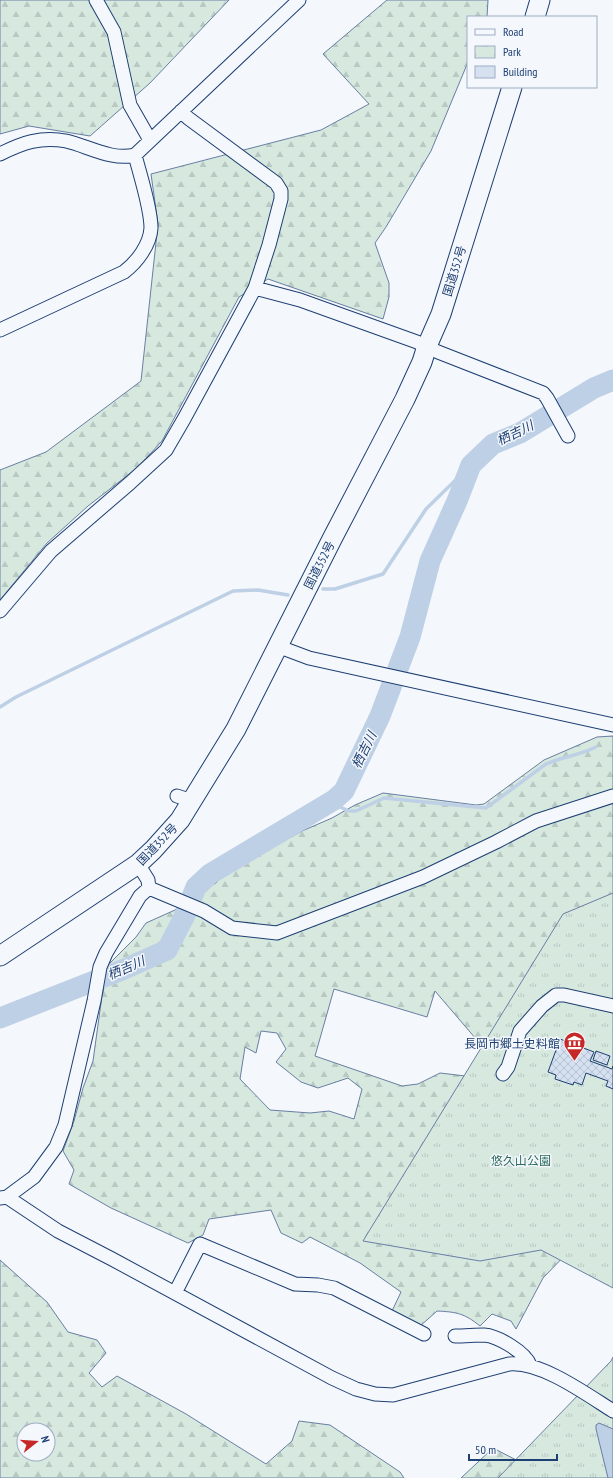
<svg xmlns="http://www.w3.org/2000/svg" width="613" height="1478" font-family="'PT Sans Narrow','Noto Sans JP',sans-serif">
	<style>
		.forest { fill: url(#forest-firs); stroke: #687fa3; fill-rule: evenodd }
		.park { fill: url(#park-tufts); stroke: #687fa3 }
		.water { fill: #bed0e5; stroke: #687fa3 }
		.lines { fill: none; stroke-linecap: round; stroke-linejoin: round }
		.stream { stroke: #bed0e5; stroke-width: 3.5 }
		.river { stroke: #bed0e5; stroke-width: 21 }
		.building { fill: url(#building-cross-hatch); stroke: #1d3f73 }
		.minor-casing { stroke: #1d3f73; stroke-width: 15 }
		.highway-casing { stroke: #1d3f73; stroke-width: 21 }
		.minor { stroke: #f4f7fb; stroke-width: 13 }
		.highway { stroke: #f4f7fb; stroke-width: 19 }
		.labels { text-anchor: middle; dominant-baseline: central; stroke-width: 3; stroke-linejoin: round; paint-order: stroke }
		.street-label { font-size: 12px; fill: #1d3f73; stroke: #f4f7fb }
		.poi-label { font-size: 12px; fill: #1d3f73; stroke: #f4f7fb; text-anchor: end }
		.park-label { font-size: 12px; fill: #2c6c60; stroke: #f4f7fb }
		.water-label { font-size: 13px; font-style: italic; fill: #1d3f73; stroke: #f4f7fb }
	</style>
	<defs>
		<pattern id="forest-firs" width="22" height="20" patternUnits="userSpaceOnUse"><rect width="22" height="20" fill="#d7e8df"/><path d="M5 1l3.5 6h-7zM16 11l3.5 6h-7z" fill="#b8c8c3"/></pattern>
		<pattern id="park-tufts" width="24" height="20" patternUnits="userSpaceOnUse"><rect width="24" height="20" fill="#d7e8df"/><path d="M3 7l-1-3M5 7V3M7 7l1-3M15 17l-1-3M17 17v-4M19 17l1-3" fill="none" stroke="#b8c8c3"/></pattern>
		<pattern id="building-cross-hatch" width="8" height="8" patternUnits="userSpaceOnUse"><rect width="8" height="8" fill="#d5e0f0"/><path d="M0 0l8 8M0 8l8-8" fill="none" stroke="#b6c1d1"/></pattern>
	</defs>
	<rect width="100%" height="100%" fill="#f4f7fb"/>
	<!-- forest -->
	<path class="forest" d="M0 0H229L150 83 90 136 29 126 0 134Z
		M387 0H488L487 17H468V62L431 151 386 227 375 243 389 283V297L383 319 268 279 239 297 162 441 137 468 88 506 47 543 0 600V470L46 452 141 381 158 224 151 174 321 130 369 104 323 54Z
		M613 736V1044L498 1050 482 1046 435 991 427 1017 334 989 315 1056 402 1086 418 1084 440 1073 491 1079 572 1248 543 1278 516 1329 511 1321 492 1314 480 1326C464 1313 456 1312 437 1311L419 1327 392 1311 401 1292 360 1263 310 1237 302 1243 281 1233 271 1210 209 1219 203 1235 188 1243 111 1208 69 1184 74 1170 63 1151 74 1121 83 1088 93 1061 102 996 110 963 136 937 146 923 175 910 208 887 216 883 223 875 240 864 254 858 270 845 284 841 302 831 332 818 355 805 383 793 476 805 484 804 544 760 597 737ZM261 1031 277 1033 286 1049 276 1062 301 1082 318 1088 348 1078 362 1089 354 1119 329 1111 310 1113 270 1110 240 1079 245 1047 256 1053Z
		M0 1260 47 1302 68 1332 97 1340 106 1353 89 1373 102 1387 117 1376 186 1414 266 1464 292 1441 299 1421 330 1425 400 1472 404 1478H0ZM24 1430H48V1454H24Z
		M493 1448 520 1462 564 1478H461Z"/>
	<!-- park -->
	<path class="park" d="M613 893V1288L541 1250 480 1261 363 1241 563 914Z
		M613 1357V1478H498L611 1361Z"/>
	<!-- water -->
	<path class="water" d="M599 1423 613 1429V1478H608L596 1429V1425Z"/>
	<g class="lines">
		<!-- stream -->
		<path class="stream" d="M323 589H335L383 574 426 509 471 465
			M0 707 16 697 233 591 258 590 288 595
			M334 800 340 807 349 811H356L384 798 486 808 546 764C562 757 580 755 596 747"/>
		<!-- river -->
		<path class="river" d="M0 1018 122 970 167 950 184 917 196 887 210 874 334 800 344 791 380 716 410 637 430 561 457 501 471 465 493 444 520 433 594 388 613 380"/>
	</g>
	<!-- building -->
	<path class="building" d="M560 1039 594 1052 590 1061 612 1069 613 1066V1089L606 1086 608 1081 586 1073 582 1085 574 1082 573 1085 555 1079 556 1075 548 1072Z
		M596 1051 610 1056 607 1065 593 1060Z"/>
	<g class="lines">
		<defs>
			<path id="minor" d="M96 0 114 32 130 105 150 140
				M0 154C22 143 41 136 66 141 88 146 112 161 135 155L299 0
				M255 288 300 300 417 342 438 352 543 393 547 398 568 436
				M0 330 124 272C137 262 150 245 151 228 151 208 140 175 135 155
				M0 611 51 551 130 483 166 450 184 419 255 288 269 245 281 199V191L276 183 188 118 181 111
				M277 646 309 658 613 725
				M177 796 192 801
				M138 864 148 880 149 888
				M149 888 204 911 232 928 277 933 423 877 496 842 536 821 613 796
				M503 1074 508 1067 520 1031 542 1006 556 995H564L613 1006
				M7 1197 58 1231 112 1259 332 1378 356 1389 375 1394 393 1395 509 1364C541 1361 586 1394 613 1411
				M0 1198 7 1197 34 1177 56 1147 65 1125 94 1001 100 967 106 953 140 896 149 888
				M175 1293 200 1244 295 1284 318 1285 334 1288 424 1334
				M455 1336C465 1336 475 1335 484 1335 498 1336 525 1352 530 1365"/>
			<path id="highway" d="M535 17 540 0
				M0 956 138 864 153 850 180 820 236 729 332 539 405 399 422 362 427 346 441 314 512 87"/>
		</defs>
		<!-- minor casing -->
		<use href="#minor" class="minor-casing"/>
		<!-- highway casing -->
		<use href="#highway" class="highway-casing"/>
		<!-- minor -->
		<use href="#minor" class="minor"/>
		<!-- highway -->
		<use href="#highway" class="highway"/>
	</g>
	<!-- icons -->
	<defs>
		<symbol id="museum-pin" viewBox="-11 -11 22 30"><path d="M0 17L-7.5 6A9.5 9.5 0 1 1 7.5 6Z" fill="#c62828" stroke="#f4f7fb"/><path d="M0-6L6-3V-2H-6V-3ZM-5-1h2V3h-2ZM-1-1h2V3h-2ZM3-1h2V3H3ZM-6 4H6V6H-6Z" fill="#fff"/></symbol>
	</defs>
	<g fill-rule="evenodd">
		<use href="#museum-pin" x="562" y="1030" width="25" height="34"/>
	</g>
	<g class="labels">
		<!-- street labels -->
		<g class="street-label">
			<text transform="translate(454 271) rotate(-73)">国道352号</text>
			<text transform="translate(319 565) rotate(-63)">国道352号</text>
			<text transform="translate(157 844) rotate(-46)">国道352号</text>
		</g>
		<!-- poi labels -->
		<g class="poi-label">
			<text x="560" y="1043">長岡市郷土史料館</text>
		</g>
		<!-- park labels -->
		<g class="park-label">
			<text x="521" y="1160">悠久山公園</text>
		</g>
		<!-- water labels -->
		<g class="water-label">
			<text transform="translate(515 433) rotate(-26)">栖吉川</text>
			<text transform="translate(364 750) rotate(-64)">栖吉川</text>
			<text transform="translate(126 968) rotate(-23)">栖吉川</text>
		</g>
	</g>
	<!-- legend -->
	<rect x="467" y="16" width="130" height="72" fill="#f4f7fb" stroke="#9eadc5"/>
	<rect x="475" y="29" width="20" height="6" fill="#f4f7fb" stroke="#9eadc5"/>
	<text x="503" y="36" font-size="12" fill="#1d3f73">Road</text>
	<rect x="475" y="46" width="20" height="12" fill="url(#park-tufts)" stroke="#9eadc5"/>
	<text x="503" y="56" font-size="12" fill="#1d3f73">Park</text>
	<rect x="475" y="66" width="20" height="12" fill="#d5e0f0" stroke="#9eadc5"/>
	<text x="503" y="76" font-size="12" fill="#1d3f73">Building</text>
	<!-- north arrow -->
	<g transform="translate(36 1442) rotate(73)"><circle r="19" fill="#f4f7fb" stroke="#9eadc5"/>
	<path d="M0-3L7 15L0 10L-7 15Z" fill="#c62828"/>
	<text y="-6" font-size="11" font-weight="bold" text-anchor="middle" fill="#1d3f73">N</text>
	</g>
	<!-- scale -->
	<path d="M469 1454v6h88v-6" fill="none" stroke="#1d3f73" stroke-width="2"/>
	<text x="475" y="1454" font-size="12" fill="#1d3f73" stroke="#f4f7fb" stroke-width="3" paint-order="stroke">50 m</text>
</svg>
